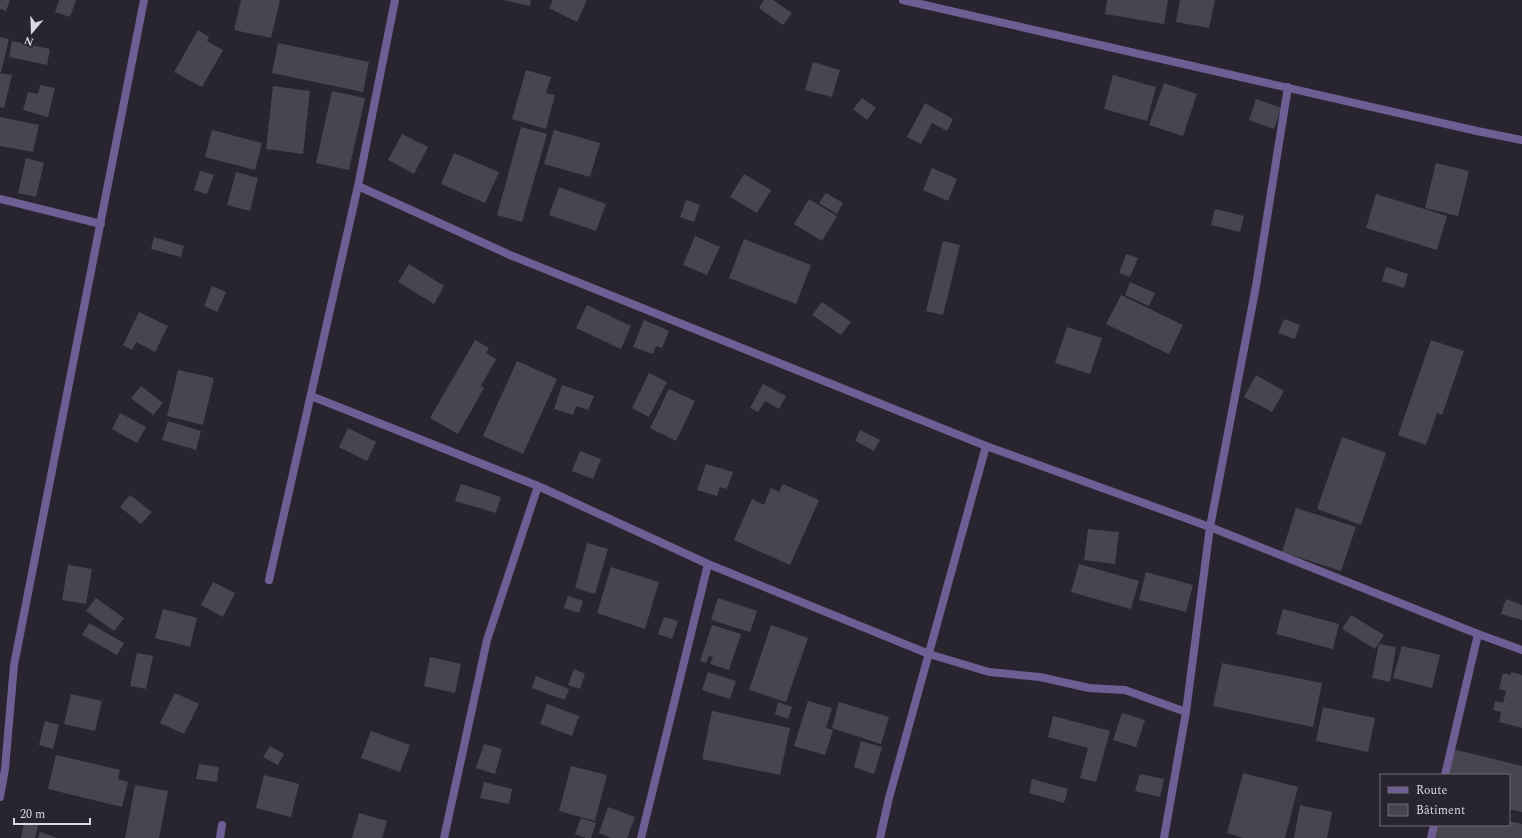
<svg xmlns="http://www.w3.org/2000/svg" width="1522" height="838" font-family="Spectral,serif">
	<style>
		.building { fill: #484552 }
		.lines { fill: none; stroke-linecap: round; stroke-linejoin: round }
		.minor { stroke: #6e5e93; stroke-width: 8 }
	</style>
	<rect width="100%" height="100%" fill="#282531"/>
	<!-- building -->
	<path class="building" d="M0 0H10L6 11 0 9Z
		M59 0H76L70 17 55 12Z
		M241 0H280L271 38 234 30Z
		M504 0H531L530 6Z
		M553 0H587L577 22 549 8Z
		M764 0H773L792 13 783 25 759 8Z
		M1107 0H1168L1164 24 1105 14Z
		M1180 0H1215L1209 28 1176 22Z
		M198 30 209 37 207 41 223 50 202 87 174 72Z
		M0 37 9 39 1 72H0Z
		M12 41 50 49 47 65 9 57Z
		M278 43 369 62 363 92 272 73Z
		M813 62 840 70 832 97 805 90Z
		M526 70 551 77 546 93 555 95 546 129 512 119Z
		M0 73 12 75 4 108 0 107Z
		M1113 75 1156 87 1147 121 1104 109Z
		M1164 83 1197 94 1183 136 1149 125Z
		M40 85 55 88 48 117 23 110 28 92 38 94Z
		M273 86 310 91 303 154 266 149Z
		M332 91 365 98 349 170 316 163Z
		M862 98 876 108 867 120 853 109Z
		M1256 99 1281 108 1274 129 1249 120Z
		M925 103 953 119 947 131 932 123 921 144 907 137Z
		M0 117 39 125 33 152 0 146Z
		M521 127 547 134 522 222 497 215Z
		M212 130 262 143 255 170 205 157Z
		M554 130 600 143 590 177 544 164Z
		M402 134 428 147 414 174 388 160Z
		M454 153 499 172 485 203 441 184Z
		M26 158 44 163 36 197 18 193Z
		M1436 163 1469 171 1458 216 1425 208Z
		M932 168 957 179 948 201 923 190Z
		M200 171 214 175 207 194 194 190Z
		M236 172 258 178 250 211 227 205Z
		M744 174 771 190 757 213 730 197Z
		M559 187 606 204 596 231 549 215Z
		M826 193 843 203 837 214 819 203Z
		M1376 194 1447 216 1437 250 1366 228Z
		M809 199 837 216 822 241 794 224Z
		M686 200 700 205 694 222 680 217Z
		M1215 209 1244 216 1240 232 1211 225Z
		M695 236 720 247 707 275 683 265Z
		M154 237 184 246 181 257 151 249Z
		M744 239 811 265 796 304 729 278Z
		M943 241 960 245 943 315 926 311Z
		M1126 254 1138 258 1130 277 1119 273Z
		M409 264 444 286 434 304 398 282Z
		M1386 267 1408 274 1404 288 1382 281Z
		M1130 282 1155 293 1149 306 1125 295Z
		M212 286 226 292 217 312 204 306Z
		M1121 295 1183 325 1169 354 1106 324Z
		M822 302 851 322 841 335 812 315Z
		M587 305 631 326 621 349 576 328Z
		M139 312 168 326 155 352 136 342 132 350 123 345Z
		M1284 319 1300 325 1295 339 1278 333Z
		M644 320 669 331 662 348 656 346 653 354 633 347Z
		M1067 327 1102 338 1090 374 1055 363Z
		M475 340 489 348 486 353 496 359 481 386 484 388 458 434 430 418Z
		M1431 340 1464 351 1442 415 1437 413 1426 445 1398 435Z
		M517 361 557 379 523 454 483 436Z
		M178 370 214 378 203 425 167 416Z
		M649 373 667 382 649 417 632 408Z
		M1256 375 1284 391 1272 412 1244 397Z
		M763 384 786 396 779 409 765 401 758 412 750 408Z
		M562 385 594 396 588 410 576 406 573 415 554 409Z
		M141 386 163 403 153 415 131 398Z
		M669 389 695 401 676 441 650 428Z
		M120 413 146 427 137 443 112 429Z
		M168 421 201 431 196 450 162 440Z
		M348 428 376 442 367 461 339 447Z
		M860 430 880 440 874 451 855 441Z
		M1342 437 1386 453 1361 525 1317 509Z
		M580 451 601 459 593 479 572 471Z
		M706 464 733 472 727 489 720 487 717 496 697 490Z
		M461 484 501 497 496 513 455 501Z
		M783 484 819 500 790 565 734 540 752 499 764 505 771 488 779 492Z
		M130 495 152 512 141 524 120 507Z
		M1296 508 1356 527 1341 571 1282 552Z
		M1088 529 1119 532 1115 564 1084 560Z
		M587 543 608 549 595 594 575 588Z
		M1079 564 1139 581 1131 609 1071 592Z
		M68 565 92 569 86 604 62 600Z
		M611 567 659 582 645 629 597 613Z
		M1146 572 1193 585 1186 612 1139 600Z
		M213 582 235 593 223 617 201 605Z
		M568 596 583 601 579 613 564 608Z
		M96 598 124 618 114 631 86 611Z
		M718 598 757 611 750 632 711 620Z
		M1506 599 1522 605V620L1501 614Z
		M163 609 197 618 190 647 155 638Z
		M1283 609 1339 624 1333 649 1276 634Z
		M1351 615 1384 635 1375 649 1342 629Z
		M664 617 678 621 672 639 658 634Z
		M89 623 124 643 117 655 82 635Z
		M712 625 741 634 729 670 710 664 713 657 709 656 706 663 700 661Z
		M771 625 808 638 786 702 749 690Z
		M1379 644 1396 647 1390 682 1372 678Z
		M1402 646 1440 655 1432 688 1393 678Z
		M137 653 153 656 146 689 130 686Z
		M430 657 461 664 455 693 424 686Z
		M1222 663 1322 683 1313 727 1213 706Z
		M574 669 585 674 580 689 568 685Z
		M708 672 736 681 730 699 702 690Z
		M1511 672 1522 675V728L1499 722 1501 712 1493 710 1495 701 1503 703 1506 691 1499 689 1503 673 1511 675Z
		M536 676 569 689 565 700 532 688Z
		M175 693 199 704 184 734 160 723Z
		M71 694 102 701 95 731 64 724Z
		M808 701 832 708 826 728 833 730 825 755 794 746Z
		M778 702 792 707 788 719 775 714Z
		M839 702 889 717 881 744 832 728Z
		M547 704 579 716 572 736 540 724Z
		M1323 707 1375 718 1368 752 1316 741Z
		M712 711 790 728 780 775 702 759Z
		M1122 713 1145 720 1136 747 1113 740Z
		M1053 716 1110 731 1096 782 1080 778 1088 748 1048 737Z
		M45 721 59 725 53 749 39 745Z
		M371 731 410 745 400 772 361 758Z
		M861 741 882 747 874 774 854 767Z
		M484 744 502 749 495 774 476 768Z
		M270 746 284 754 278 765 263 757Z
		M1453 749 1522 766V812L1509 809V775H1446Z
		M56 755 120 770 118 779 128 782 122 807 48 789Z
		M199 764 219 767 217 782 196 779Z
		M571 766 607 775 595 821 559 811Z
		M1243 773 1298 787 1285 838H1244L1227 833Z
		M1140 774 1164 779 1160 797 1135 791Z
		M264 775 299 784 291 817 256 808Z
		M1032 779 1068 789 1064 803 1029 793Z
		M484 782 512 789 509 804 480 798Z
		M135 785 168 791 159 838H125Z
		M1300 805 1332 812 1327 838H1294Z
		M608 807 635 817 627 838H611L599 833Z
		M359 813 387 821 382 838H352Z
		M581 818 596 823 591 838H586L575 834Z
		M1509 821 1522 824V838H1433L1436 825H1509Z
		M24 822 38 825 35 838H21Z
		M40 832 57 838H38Z"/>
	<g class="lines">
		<!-- minor -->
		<path class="minor" d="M903 0 1477 131 1522 140
			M358 186 510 255 986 446 1210 527 1478 634 1522 650
			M0 199 101 224
			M311 396 538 486 708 564 929 654 989 672 1040 677 1089 688 1125 690 1186 712
			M269 580 358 186 395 0
			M1445 775 1478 634
			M0 797 5 769 14 665 144 0
			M220 838 222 825
			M444 838 487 640 538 486
			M641 838 708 564
			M880 838 889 798 986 446
			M1164 838 1186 712 1210 527 1256 286 1288 87
			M1431 838 1434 825"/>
	</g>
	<!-- legend -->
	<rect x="1380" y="774" width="130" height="52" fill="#282531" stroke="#6f6d77"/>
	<rect x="1388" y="787" width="20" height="6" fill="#6e5e93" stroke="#6f6d77"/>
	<text x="1416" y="794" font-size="12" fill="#dad8e0">Route</text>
	<rect x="1388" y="804" width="20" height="12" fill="#484552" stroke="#6f6d77"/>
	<text x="1416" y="814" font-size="12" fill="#dad8e0">Bâtiment</text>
	<!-- north arrow -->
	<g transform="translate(32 32) rotate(199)" stroke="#282531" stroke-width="3" paint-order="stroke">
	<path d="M0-3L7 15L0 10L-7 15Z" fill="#dad8e0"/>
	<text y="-6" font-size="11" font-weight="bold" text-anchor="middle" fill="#dad8e0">N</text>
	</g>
	<!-- scale -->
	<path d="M14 818v6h76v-6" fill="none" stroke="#dad8e0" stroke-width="2"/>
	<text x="20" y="818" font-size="12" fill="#dad8e0" stroke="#282531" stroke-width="3" paint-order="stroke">20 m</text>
</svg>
